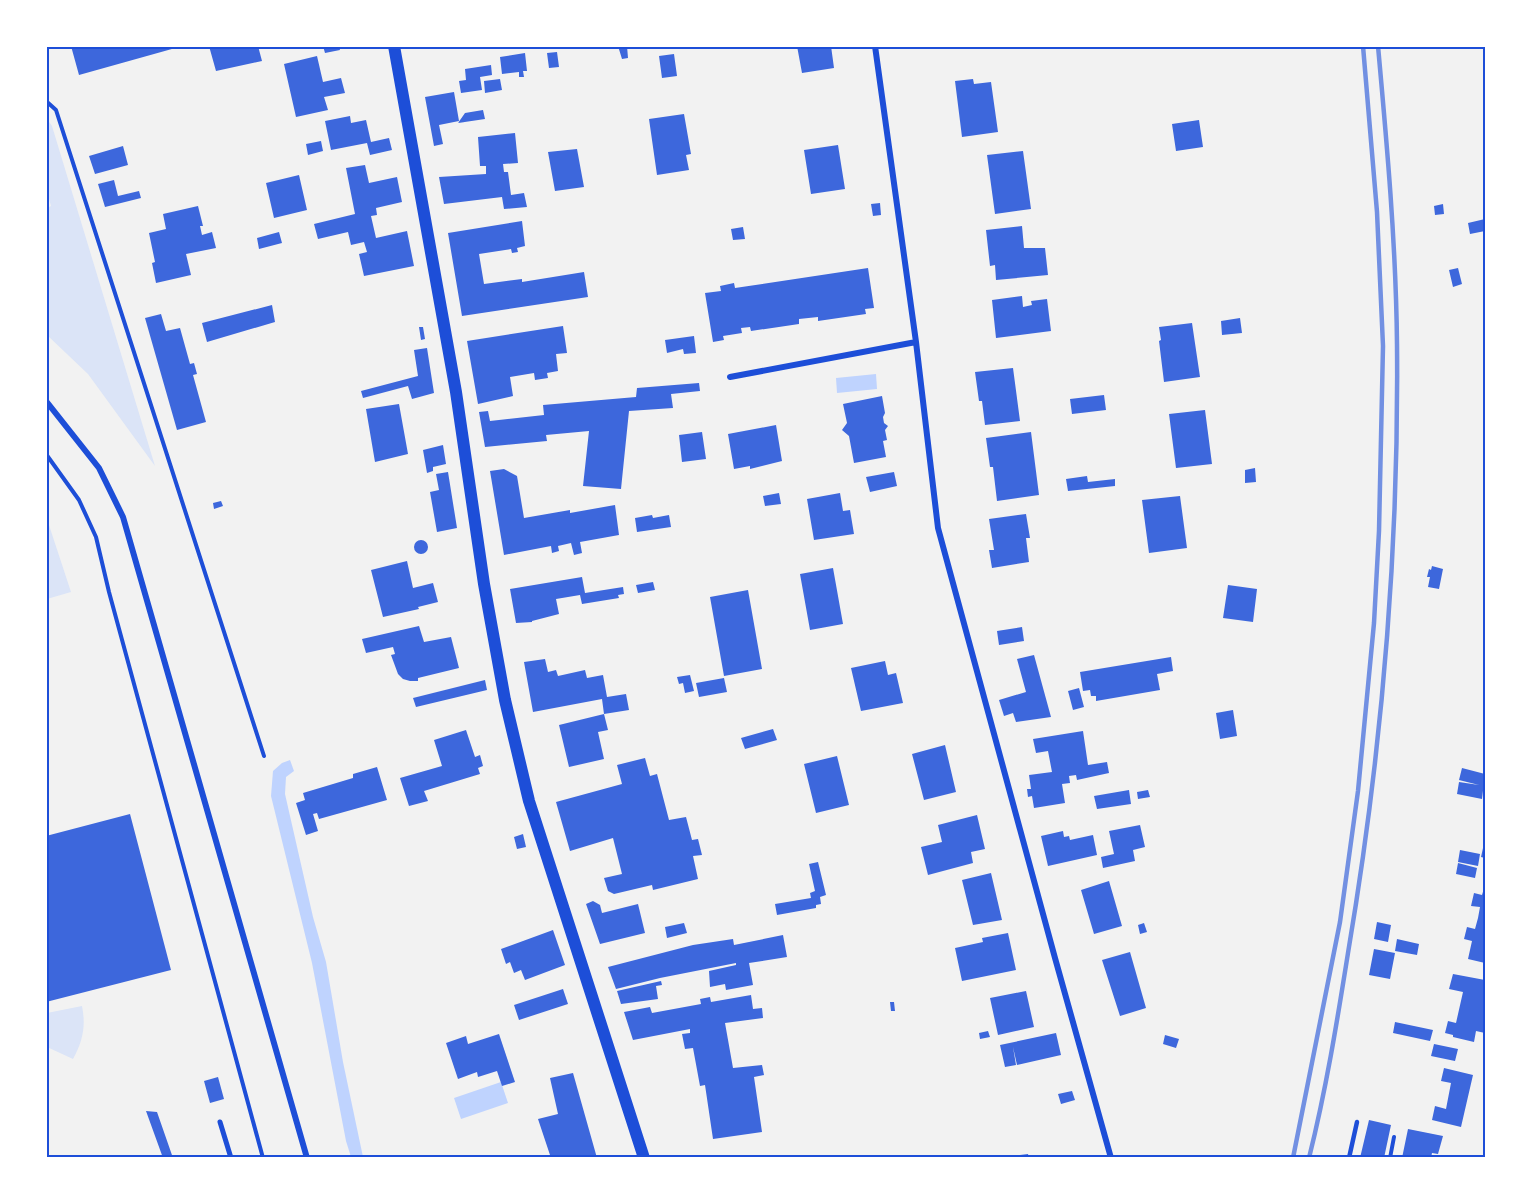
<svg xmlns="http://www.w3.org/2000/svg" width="1532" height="1204" font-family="Commissioner,sans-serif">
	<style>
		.green { fill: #dbe4f7 }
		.water { fill: #bfd3fe }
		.building { fill: #3d67dc }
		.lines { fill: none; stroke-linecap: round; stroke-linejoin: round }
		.path { stroke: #1d4ed8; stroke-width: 4 }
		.service { stroke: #1d4ed8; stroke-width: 4.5 }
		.pedestrian { stroke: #1d4ed8; stroke-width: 5 }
		.minor { stroke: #1d4ed8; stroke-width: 6 }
		.secondary { stroke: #1d4ed8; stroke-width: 12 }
		.rail { stroke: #7290e2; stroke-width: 4.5 }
		.neatline { fill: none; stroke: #1d4ed8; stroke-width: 2 }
	</style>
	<rect width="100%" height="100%" fill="#f2f2f2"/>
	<!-- green -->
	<path class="green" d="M47 119 52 126 155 466 88 374 47 335 46 209 51 206 46 188Z
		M47 519 71 592 47 599H46Z
		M82 1006C86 1026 83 1041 73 1059L47 1047V1013Z"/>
	<!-- water -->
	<path class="water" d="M876 374 877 389 837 393 836 378Z
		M290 760 294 771 286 777 285 794 313 917 326 962 343 1062 363 1157H351L346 1141 312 963 271 796 273 771 282 763Z
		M501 1082 508 1103 461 1119 454 1098Z"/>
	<!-- building -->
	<path class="building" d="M71 46H179V47L79 75Z
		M209 46H258L262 61 216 71Z
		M323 46H339L340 50 325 53Z
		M618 46H627L628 58 622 59Z
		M797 46H831L834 68 802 73Z
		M557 52 559 67 549 68 547 53Z
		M525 53 527 71H523L524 77H519V72L502 74 500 57Z
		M674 54 677 76 662 78 659 56Z
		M317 56 323 82 341 78 345 93 324 97 328 110 296 117 284 64Z
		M491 65 492 75 480 77 482 90 461 93 459 81 466 80 465 69Z
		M500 79 502 90 485 93 484 81Z
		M973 79 974 84 991 82 998 132 962 137 955 81Z
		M454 92 459 121 439 125 443 144 434 146 425 97Z
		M483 110 485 119 458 123 465 113Z
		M684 114 691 154 686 155 689 170 657 175 649 119Z
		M350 116 351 123 366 120 371 142 389 138 392 150 370 155 367 143 331 150 325 121Z
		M1199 120 1203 147 1176 151 1172 124Z
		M515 133 518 163 503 164 504 172H508L511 195 524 193 527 207 504 209 502 197 444 204 439 177 486 174V166H480L478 137Z
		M321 141 323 151 308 155 306 144Z
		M838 145 845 189 811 194 804 150Z
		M123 146 128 165 95 174 89 156Z
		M577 149 584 187 555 191 548 152Z
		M1023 151 1031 209 995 214 987 155Z
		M365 165 369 183 397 177 402 202 376 208 377 215 371 216 376 238 407 231 414 266 364 276 359 254 367 252 364 242 351 245 348 232 318 239 314 224 355 214 346 168Z
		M299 175 307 210 274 218 266 183Z
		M114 180 118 196 139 191 141 198 105 207 98 184Z
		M880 203 881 215 873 216 871 204Z
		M1443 204 1444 214 1435 215 1434 206Z
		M198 206 203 226H200L202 235 212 232 216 248 186 254 191 275 156 283 152 263 155 262 149 233 166 229 163 214Z
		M1485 219V231L1470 234 1468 223Z
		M522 221 525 246 517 248 518 252 512 253 511 249 479 254 484 284 522 279V282L584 272 588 297 462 316 448 233Z
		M1022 226 1024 248H1045L1048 275 996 280 995 265 990 266 986 230Z
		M743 227 745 239 733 240 731 229Z
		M279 232 282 243 259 249 257 238Z
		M868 268 874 308 865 309 866 314 818 321V317L799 319V324L751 331 750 327 741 328 742 333 723 336 724 340 713 342 705 293 721 291 720 286 734 283 735 288Z
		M1458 268 1462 284 1453 287 1449 270Z
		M1022 296 1023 307 1032 305 1031 301 1047 299 1051 331 996 338 992 300Z
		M272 305 275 322 207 342 202 323Z
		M161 314 166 331 180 328 190 364 194 363 197 374 193 375 206 422 177 430 145 318Z
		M1240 318 1242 333 1222 335 1221 321Z
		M1192 323 1200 377 1164 382 1159 341 1161 340 1159 327Z
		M563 326 567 353 556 354 558 371 547 373 548 378 535 380 534 373 510 377 513 396 478 404 467 341Z
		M419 327H423L425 339 421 340Z
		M694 336 696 353 684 354 683 349 667 353 665 340Z
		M427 348 434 393 412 399 408 386 363 398 361 391 418 376 414 350Z
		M1013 368 1020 421 985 425 982 401H979L975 372Z
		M699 383 700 391 671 394 673 408 629 411 621 489 583 486 589 431 546 435 547 441 485 447 479 412 488 411 490 421 544 415 543 405 636 397 637 388Z
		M1104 395 1106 410 1072 414 1070 399Z
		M882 396 885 413 883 417 884 423 888 426 885 430 887 440 883 441 886 457 854 463 849 436 842 430 847 423 843 404Z
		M399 404 408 454 375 462 366 409Z
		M1205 410 1212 464 1176 468 1169 414Z
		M776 425 782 461 750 469V466L734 469 728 434Z
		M702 432 706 459 682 462 679 435Z
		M1031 432 1039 495 997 501 993 467H990L986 438Z
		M443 445 446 464 433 467V471L427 473 423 450Z
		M1255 468 1256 482 1245 483V470Z
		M504 469 517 476 524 518 570 510V513L615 505 619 535 580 542 582 553 574 555 571 543 558 546 559 551 552 553 551 546 504 555 490 471Z
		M448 472 457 528 437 532 430 492 439 490 436 474Z
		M894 472 897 486 870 492 866 477Z
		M1087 476 1088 482 1115 479V486L1068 491 1066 479Z
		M779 493 781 504 765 506 763 496Z
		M840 493 843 511 850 510 854 534 814 540 807 499Z
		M1180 496 1187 548 1149 553 1142 500Z
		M221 501 223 506 214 509 213 503Z
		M1026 514 1030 538H1026L1029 562 992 568 989 550H994L989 519Z
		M652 515 653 518 669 515 671 527 637 532 635 518Z
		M414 547a7 7 0 1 1 14 0a7 7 0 1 1-14 0Z
		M407 561 413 588 433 583 438 602 418 607 419 609 383 617 371 570Z
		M1432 566 1443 569 1439 589 1428 587 1430 577H1427L1429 569 1431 570Z
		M833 568 843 624 810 630 800 574Z
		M582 577 585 593 623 587 624 594 618 595 619 598 582 604 580 595 556 599 559 614 532 621V622L516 623 510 589Z
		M653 582 655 590 638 593 636 585Z
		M1228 585 1257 589 1253 622 1223 618Z
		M748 590 762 669 724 676 710 597Z
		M419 626 424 642 451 637 459 668 418 678V681H410L403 679 398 674 391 655 395 654 393 647 366 653 362 639Z
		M1022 627 1024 641 999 645 997 631Z
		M1034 655 1051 717 1016 722 1013 713 1004 716 999 700 1026 692 1017 659Z
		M1171 657 1173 671 1157 674 1160 690 1096 701V696H1091L1090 690 1083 691 1080 672Z
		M545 659 548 672 556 670 558 676 585 670 587 678 603 675 607 697 626 694 629 710 604 714 608 730 598 732 604 759 569 767 559 725 604 714 602 699 533 712 524 662Z
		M885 661 888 675 896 673 903 703 861 711 851 668Z
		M690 675 694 691 685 693 683 683 679 684 677 677Z
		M724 678 727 692 699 697 696 683Z
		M485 680 487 690 416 707 413 698Z
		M1079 688 1084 707 1073 710 1068 691Z
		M1233 710 1237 736 1220 739 1216 713Z
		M773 729 777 740 745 749 741 738Z
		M466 730 475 757 480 755 483 766 478 768 480 774 424 791 428 801 409 806 400 778 442 766 434 740Z
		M1083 731 1088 765 1107 762 1109 773 1077 780 1076 775 1069 776 1070 783 1062 784 1065 803 1034 808 1032 796 1028 797 1027 789H1031L1029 775 1052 772 1048 751 1036 753 1033 739Z
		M945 745 956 792 924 800 912 754Z
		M837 756 849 805 816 813 804 764Z
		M645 758 650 776 657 774 669 820 686 817 692 840 698 839 702 855 693 856 698 879 653 890 652 885 614 894 608 891 604 878 622 874 613 838 570 851 556 802 622 784 617 765Z
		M377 767 387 800 319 819 317 813 313 814 318 831 306 835 296 803 305 800 303 793 353 778V774Z
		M1462 768 1485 774 1482 799 1457 794 1459 782 1479 785 1459 780Z
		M1129 790 1131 804 1097 809 1094 796Z
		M1148 790 1150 797 1138 799 1137 792Z
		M130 814 171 970 46 1002V836Z
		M977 815 985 849 971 852 973 863 928 875 921 847 942 842 938 825Z
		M1140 825 1145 847 1133 850 1135 861 1103 868 1101 857 1114 854 1109 831Z
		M1063 831 1064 837 1069 836 1070 840 1093 835 1097 855 1048 866 1041 836Z
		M523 834 526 847 517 849 514 837Z
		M1485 839V858L1481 857Z
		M1460 850 1480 854 1478 866 1458 862Z
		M818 862 826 895 820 897 821 904 816 905V908L777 915 775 904 811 898 810 893 815 891 809 864Z
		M1458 863 1477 868 1475 878 1456 874Z
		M991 873 1002 920 973 925 962 880Z
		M1109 881 1122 926 1094 934 1081 890Z
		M1485 885V963L1468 959 1472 941 1464 939 1467 927 1475 929 1478 918 1480 907 1471 906 1474 893 1482 895Z
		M593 901 600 905 602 913 638 904 645 933 600 944 586 904Z
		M1377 922 1391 925 1388 942 1374 939Z
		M684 923 687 933 667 938 665 927Z
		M1144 923 1147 932 1140 934 1138 925Z
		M553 930 565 965 525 980 521 970 514 973 510 962 506 964 501 949Z
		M1008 933 1016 970 962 981 955 948 983 942 982 938Z
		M783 935 787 957 749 963 753 985 726 990 725 984 710 987 709 971 736 965V963L660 978 616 989 608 967 693 945 733 939 734 945Z
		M1397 939 1419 944 1417 955 1395 951Z
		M1374 949 1395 953 1390 979 1369 975Z
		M1130 952 1146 1008 1120 1016 1102 960Z
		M1453 974 1485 980V1033L1476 1031 1474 1042 1453 1037V1035L1445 1033 1448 1021 1456 1023 1463 992 1449 989Z
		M661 981 662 985 656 986 658 999 621 1004 617 991Z
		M563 989 568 1004 519 1020 514 1005Z
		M1026 991 1034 1027 998 1035 990 998Z
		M751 995 753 1009 762 1008 763 1018 725 1023 733 1068 762 1065 764 1075 754 1077 762 1132 713 1139 705 1085 700 1086 693 1048 685 1049 682 1034 690 1033V1029L633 1040 624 1012 650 1007 652 1013 701 1004 700 999 710 997 711 1002Z
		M890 1002H894L895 1011H891Z
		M1395 1022 1433 1030 1430 1041 1393 1033Z
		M988 1031 990 1037 980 1039 979 1033Z
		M1056 1033 1061 1055 1017 1065 1013 1047 1016 1065 1005 1067 1000 1045Z
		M499 1034 515 1082 502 1086 497 1071 478 1077 477 1072 458 1079 446 1043 466 1036 468 1044Z
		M1165 1035 1179 1039 1176 1048 1163 1044Z
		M1434 1044 1458 1049 1455 1061 1431 1056Z
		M1444 1068 1473 1075 1461 1127 1432 1120 1435 1106 1446 1109 1451 1083 1441 1081Z
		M573 1073 597 1158H551L538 1119 558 1114 550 1078Z
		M218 1077 224 1099 210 1103 204 1081Z
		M1072 1091 1075 1100 1061 1104 1058 1094Z
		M146 1111 157 1112 173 1158H163Z
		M1369 1120 1391 1125 1384 1158H1360Z
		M1408 1129 1443 1136 1438 1154 1432 1153 1431 1158H1402Z
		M1028 1154 1029 1158H1013V1156Z"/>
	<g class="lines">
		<!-- path -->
		<path class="path" d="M46 101 56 110 264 756
			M46 454 79 500 96 537 109 592 263 1158
			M1390 1158 1394 1137"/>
		<!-- service -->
		<path class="service" d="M1349 1158 1357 1122"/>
		<!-- pedestrian -->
		<path class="pedestrian" d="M220 1122 231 1158"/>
		<!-- minor -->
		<path class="minor" d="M875 46 916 342 938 528 1055 958 1111 1158
			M730 377 916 342
			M46 401 99 468 123 517 307 1158"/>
		<!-- secondary -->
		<path class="secondary" d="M394 46 456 392 484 584 505 700 529 801 644 1158"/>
		<!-- rail -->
		<path class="rail" d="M1293 1158 1340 922 1358 791 1374 623 1379 531 1383 346 1377 212 1363 46
			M1309 1158C1326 1090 1337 1022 1348 953 1382 752 1399 548 1397 344 1396 244 1387 145 1378 46"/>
	</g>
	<!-- border -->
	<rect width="1532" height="1204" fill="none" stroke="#ffffff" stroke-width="96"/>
	<rect x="48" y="48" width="1436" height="1108" class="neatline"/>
</svg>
